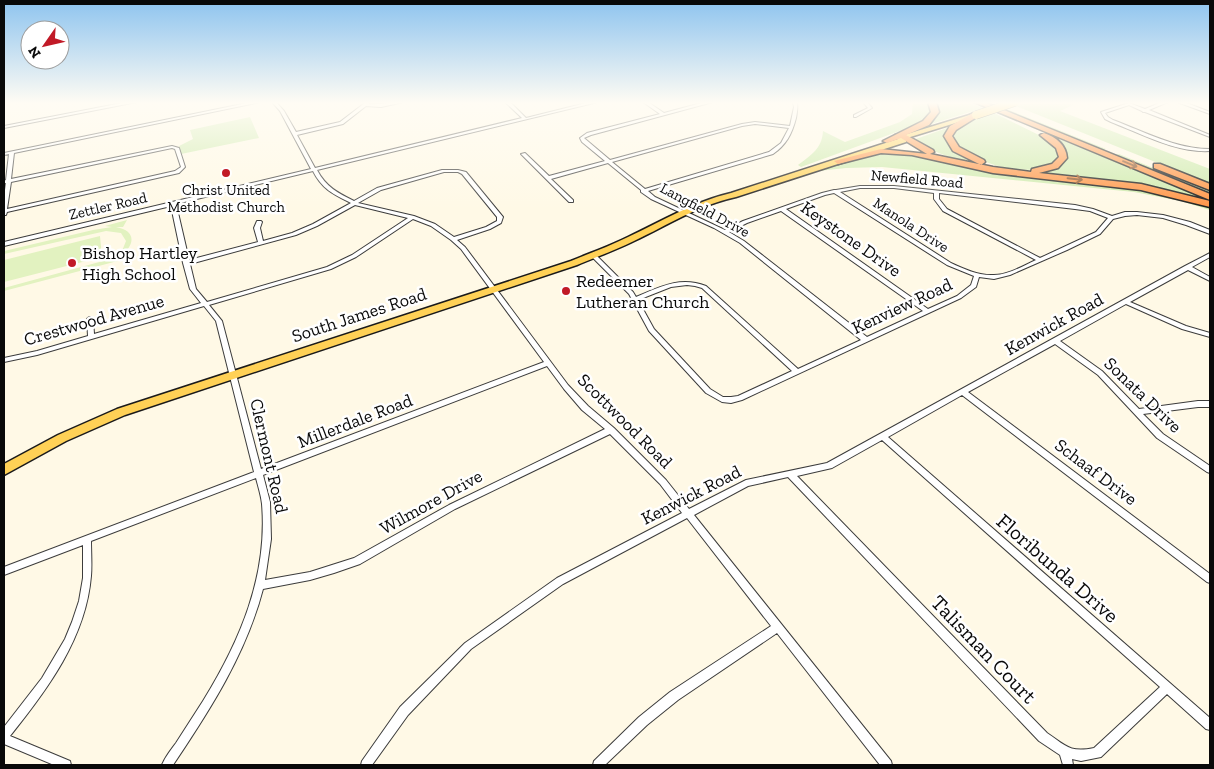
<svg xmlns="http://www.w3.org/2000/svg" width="1214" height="769" font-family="'Zilla Slab',serif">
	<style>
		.green { fill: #cfebae }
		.pitch { fill: #e2f2c0 }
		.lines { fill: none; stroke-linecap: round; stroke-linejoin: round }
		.minor-casing { stroke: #3c3c3c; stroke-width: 2 }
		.primary-casing { stroke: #1a1a1a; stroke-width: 3 }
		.motorway-casing { stroke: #1a1a1a; stroke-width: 3 }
		.minor { fill: #fff; fill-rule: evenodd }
		.primary { fill: #ffd156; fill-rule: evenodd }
		.motorway { fill: #ff9444; fill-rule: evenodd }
		.primary-bridge-casing { stroke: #1a1a1a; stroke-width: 9; stroke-linecap: butt }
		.primary-bridge { stroke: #ffd156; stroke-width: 8 }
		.oneway { stroke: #905529 }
		.poi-dot { fill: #c11a27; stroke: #fff; stroke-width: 2 }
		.labels { text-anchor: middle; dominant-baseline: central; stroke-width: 5; stroke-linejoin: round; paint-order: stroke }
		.far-street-label { font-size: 15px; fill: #090909; stroke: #fff }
		.far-poi-label { font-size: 15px; fill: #090909; stroke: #fff }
		.street-label { font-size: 18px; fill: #090909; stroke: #fff }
		.poi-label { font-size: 18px; fill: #090909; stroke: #fff; text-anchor: start }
		.near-street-label { font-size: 21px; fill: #090909; stroke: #fff }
	</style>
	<rect width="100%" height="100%" fill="#fff9e6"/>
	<!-- green -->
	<path class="green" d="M913 102H928L931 110 927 119 913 126 812 163 801 167 798 165C811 155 822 149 823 131L845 142 900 122 912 114Z
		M933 102H968L983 108 928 125 936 113Z
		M1028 102H1066L1073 105 1060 111 1210 169V184L1016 106Z
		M1007 109 1106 149 1102 150 1003 110Z
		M994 113 1043 137 1057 149 1058 160C1034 179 991 167 966 153 961 150 956 145 952 140V132L963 124Z
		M250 117 259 138 181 154 179 146 193 139 190 130Z
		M947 128 944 136C948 153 981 164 996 168 965 162 941 157 913 140Z
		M1042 132 1210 200V203L1180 195 1029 173C1041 170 1062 171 1066 157L1049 137Z
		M885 153 909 154 970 167 1146 190 1203 205 1210 207V210L1181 201 1134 192 882 167 846 168 809 172 869 155Z
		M1119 154 1210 191V194L1115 155Z"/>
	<!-- pitch -->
	<path class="pitch" d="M127 220 123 227H116C137 231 135 245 120 257L129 256V258L4 291V288L103 261 122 251 126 241 121 233 106 231 4 254V251L93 230 112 227 105 226Z
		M100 236 102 257 4 282V260Z"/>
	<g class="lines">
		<defs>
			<path id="minor" d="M127 102H137L4 128V126Z
				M252 102H261L14 153 11 179 172 146 179 148 185 167 179 173 7 212 6 215H4V197L6 183H4V181L6 180 9 154 4 155V153ZM172 148 175 149 181 167 175 171 7 209 11 182Z
				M272 102H276L284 111 296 132 340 122 366 102H371L369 104C381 105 392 102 404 102L381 107 366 106 343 124 297 135 315 168 522 118 505 102H510L526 118 590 102H598L317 170C326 187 338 193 354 201L377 188 442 170H458L466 172 503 217 501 223 490 229 457 240 465 247 568 385 588 406 614 428 666 480 689 509 746 480 827 463 1185 266 1210 253V257L1192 267 1210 277V281L1188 270 1130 302 1186 326 1210 333V337L1182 329 1126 304 1060 341 1102 371 1139 409 1198 401H1210V407H1198L1143 414 1163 434 1210 466V473L1207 472 1157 438 1098 375 1055 344 968 392 1210 574V583L1207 582 962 395 888 437 1210 718V730L1206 729 1167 694 1101 757 1081 761 1072 759 1073 765H1063L1060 755 1039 741 788 477 748 486 694 515 891 761 892 765H880L777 633 678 700 647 725 605 765H593L594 761 639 717 670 692 771 626 687 518 563 584 471 649 408 715 372 765H361L362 761 400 707 465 643 557 578 682 513 660 484 610 434 455 509 360 564 334 573 310 580 263 589C246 654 210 710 173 765H162C165 757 171 750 176 743 185 729 194 715 203 701 240 641 268 576 262 504 261 495 258 486 256 478L91 541C91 553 92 565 91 576 86 638 47 690 10 736L70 761 71 765H54L4 744V727L42 678 65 639 72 622 79 601 83 578V545L4 575V567L254 472 216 321 204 306 37 355 4 362V358L37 351 88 336 87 319 88 318 90 317 93 319 94 334 201 303 190 289 183 263 171 206 4 246V242L311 169 280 111ZM313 171C322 189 333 194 351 203L313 224 292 233 263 241 260 228 262 222 261 221H257L254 228 258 242 189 260 176 204ZM444 172H458L462 174 497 217V221L486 227 454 237 435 224 414 216 358 203 381 190ZM355 205 408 218 352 255 327 267 207 302 196 289 190 264 296 235 317 226ZM413 219 431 226 451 240 461 249 544 362 261 469 222 321 209 305 331 269 356 257ZM547 366 564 389 582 410 605 429 449 505 354 558 310 572 265 580 271 539 270 502 263 475ZM882 440 1160 687 1094 748C1070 753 1066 746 1047 733L797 476 832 468Z
				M643 102H648L664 113 705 102H713L591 135 584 138 610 160 742 124 755 122 790 126 794 107 793 102H797C798 108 797 112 796 118 792 134 786 145 773 154L648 191 655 197 725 230 743 221 822 193 834 190H836L860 186H894L1075 205 1093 209 1112 216 1125 212H1137L1163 215 1190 222 1210 230V234L1186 225 1163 218 1137 215 1125 216 1113 219 1100 234 1067 250 1010 275 994 279 979 277 976 287 961 298 742 400 731 403 722 402 706 393 649 331 629 294 592 257V255H596L633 292 636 297C660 287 680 276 706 286L798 369 861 340 740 243 714 228 651 199 641 192V190L608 163 551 179 573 200V202H569L521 154 525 153 549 176 605 161 582 142 580 138 587 133 660 114ZM755 124 789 128 781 143 769 152 645 189 612 162 742 126ZM860 188H894L934 193V199L943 211 1036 260C1023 266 1008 275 994 275 979 276 964 269 951 263L840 192ZM834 193 947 265 974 276 971 285 957 296 928 309 786 209 825 195ZM939 193 1075 209 1090 211 1108 218 1096 232 1040 258 947 209 939 199ZM781 211 923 311 867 337 744 241 729 232 747 223ZM687 285 695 286 702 288 792 371 738 396 731 397H723L710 389 654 329 638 300 671 287Z
				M863 102H867L872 108 856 117H854V115L868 108Z
				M1162 102H1168L1149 110 1210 135V137L1145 112H1143L1142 111 1129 105 1105 113 1108 117 1113 120C1145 132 1176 149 1210 149V151C1176 153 1142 134 1111 122L1105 119 1101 112 1129 103 1145 109Z
				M1177 102H1184L1210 112V114Z"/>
			<path id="primary" d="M976 113 978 114V116L907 138 906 142 736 197C696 206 670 224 634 241 616 250 596 257 577 265L125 415 66 441 4 475V464L58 435 117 409 571 261C590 253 610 246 628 237 662 221 693 202 731 193L898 139H895V135H904Z"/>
			<path id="motorway" d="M928 102H936L939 112 929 125 906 135 933 150 934 152 930 154 993 167 1031 172 1032 169 1052 164 1059 157 1056 148 1040 135 1044 133C1056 137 1066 145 1067 158L1058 168 1039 173 1141 184 1210 201V207L1141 190 993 173 912 155 881 153 838 164 834 161 881 149 927 154 901 138 887 143 883 141 923 121 931 112Z
				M974 102H984L1210 194V200Z
				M973 113 980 115 956 130 952 136 959 147 984 160 985 162 981 165 953 151 944 136 950 126Z
				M1154 164H1160L1210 184V190L1154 168Z"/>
		</defs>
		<!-- minor casing -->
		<use href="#minor" class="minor-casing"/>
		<!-- primary casing -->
		<use href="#primary" class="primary-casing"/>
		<!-- motorway casing -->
		<use href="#motorway" class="motorway-casing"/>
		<!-- minor -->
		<use href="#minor" class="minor"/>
		<!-- primary -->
		<use href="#primary" class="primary"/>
		<!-- motorway -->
		<use href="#motorway" class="motorway"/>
		<defs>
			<path id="primary-bridge" d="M976 115 1015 102"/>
		</defs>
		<!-- primary-bridge casing -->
		<use href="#primary-bridge" class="primary-bridge-casing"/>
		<!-- primary-bridge -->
		<use href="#primary-bridge" class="primary-bridge"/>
	</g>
	<!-- one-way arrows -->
	<defs><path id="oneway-shaft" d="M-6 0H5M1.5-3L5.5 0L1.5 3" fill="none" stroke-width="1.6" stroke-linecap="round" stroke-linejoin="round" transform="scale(1.25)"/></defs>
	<g class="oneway">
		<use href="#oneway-shaft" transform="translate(1130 164) rotate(22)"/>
		<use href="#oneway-shaft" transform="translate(1075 179) rotate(6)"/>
	</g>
	<!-- sky -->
	<linearGradient id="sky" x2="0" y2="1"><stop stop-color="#8ec4ef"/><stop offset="0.49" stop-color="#fffcf4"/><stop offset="1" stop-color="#fffcf4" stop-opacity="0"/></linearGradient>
	<rect width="1214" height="210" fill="url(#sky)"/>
	<!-- markers -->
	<g class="poi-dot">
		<circle cx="226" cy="173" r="5"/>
		<circle cx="72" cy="263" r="5"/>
		<circle cx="566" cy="291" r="5"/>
	</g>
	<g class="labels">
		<!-- far-street labels -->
		<g class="far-street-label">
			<text transform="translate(917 179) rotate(5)">Newfield Road</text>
			<text transform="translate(108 206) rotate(-13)">Zettler Road</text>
			<text transform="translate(705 210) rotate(28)">Langfield Drive</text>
			<text transform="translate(911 225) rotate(33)">Manola Drive</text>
		</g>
		<!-- far-poi labels -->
		<g class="far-poi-label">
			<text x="226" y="190">Christ United<tspan x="226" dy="17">Methodist Church</tspan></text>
		</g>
		<!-- street labels -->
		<g class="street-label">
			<text transform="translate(851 239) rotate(35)">Keystone Drive</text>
			<text transform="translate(902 306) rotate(-25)">Kenview Road</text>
			<text transform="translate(359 315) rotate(-18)">South James Road</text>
			<text transform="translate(94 320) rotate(-16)">Crestwood Avenue</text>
			<text transform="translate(1054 324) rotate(-29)">Kenwick Road</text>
			<text transform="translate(1143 395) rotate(44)">Sonata Drive</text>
			<text transform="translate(355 421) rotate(-21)">Millerdale Road</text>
			<text transform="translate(625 421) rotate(45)">Scottwood Road</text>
			<text transform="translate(269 456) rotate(77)">Clermont Road</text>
			<text transform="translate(1096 472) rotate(37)">Schaaf Drive</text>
			<text transform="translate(691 495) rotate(-27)">Kenwick Road</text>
			<text transform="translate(431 502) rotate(-29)">Wilmore Drive</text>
		</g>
		<!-- poi labels -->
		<g class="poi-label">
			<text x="82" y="253">Bishop Hartley<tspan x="82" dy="21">High School</tspan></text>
			<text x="576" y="281">Redeemer<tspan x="576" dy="21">Lutheran Church</tspan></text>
		</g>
		<!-- near-street labels -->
		<g class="near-street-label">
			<text transform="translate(1058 568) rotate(41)">Floribunda Drive</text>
			<text transform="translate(984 649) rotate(46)">Talisman Court</text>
		</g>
	</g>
	<!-- border -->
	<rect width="1214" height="769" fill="none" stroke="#090909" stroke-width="10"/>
	<!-- north arrow -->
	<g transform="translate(45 45) rotate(236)"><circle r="24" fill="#ffffff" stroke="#9d9d9d"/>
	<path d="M0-4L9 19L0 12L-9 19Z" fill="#c11a27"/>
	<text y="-8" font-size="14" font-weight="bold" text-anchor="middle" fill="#090909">N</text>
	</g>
</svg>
